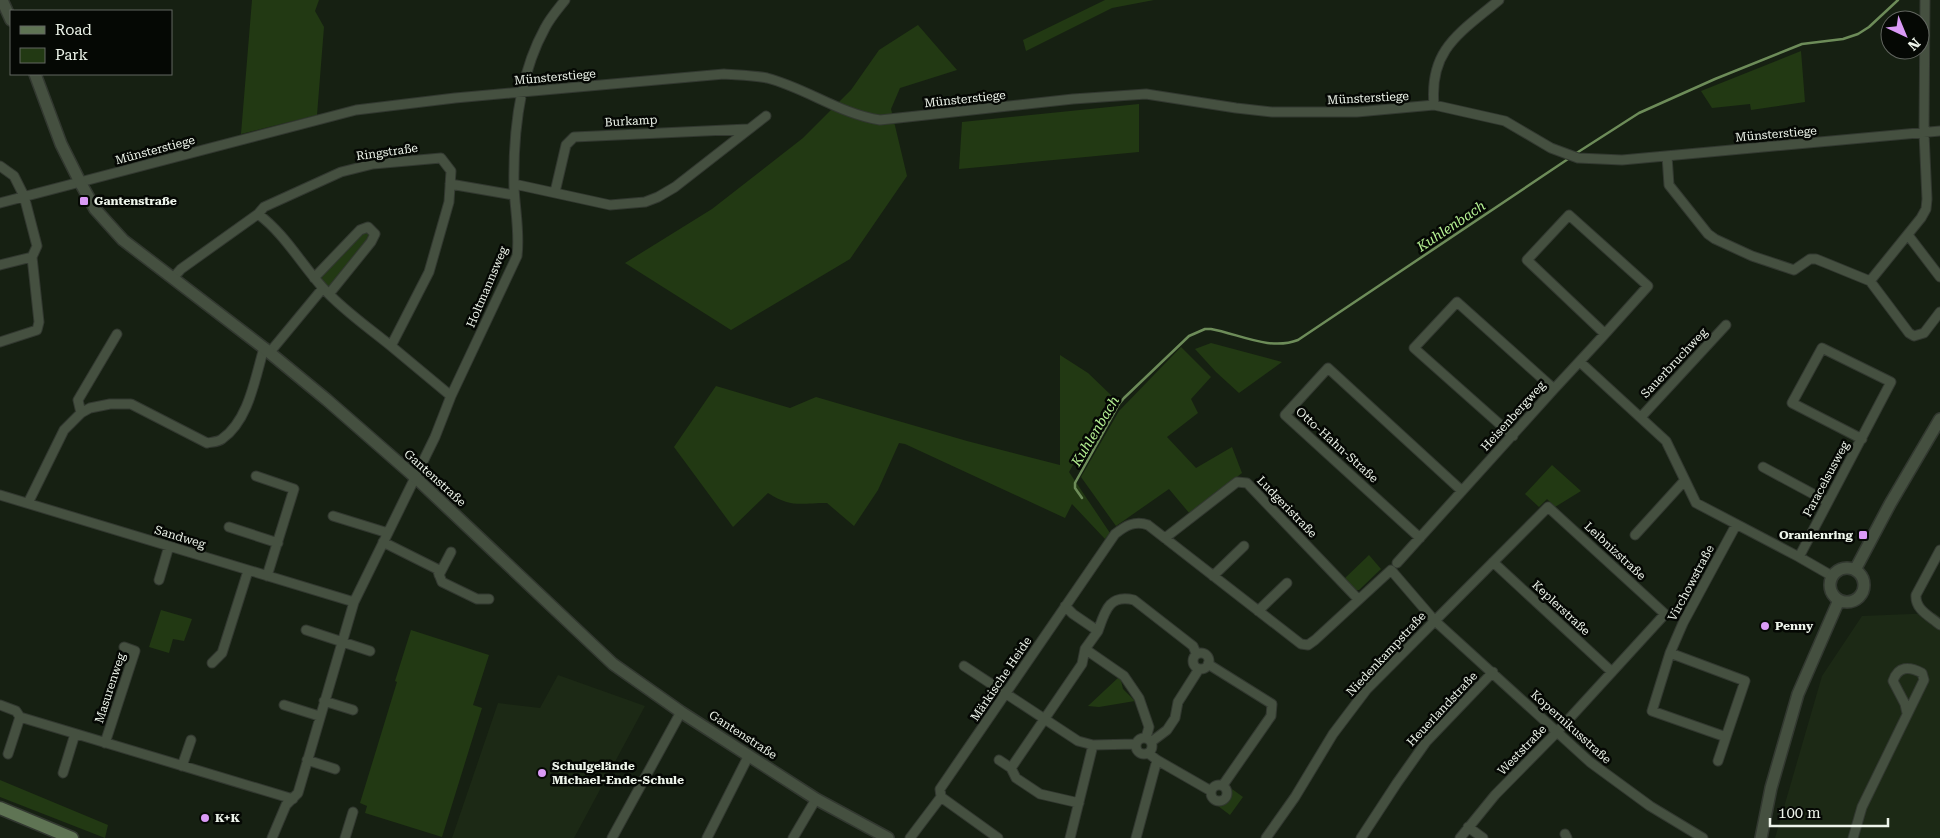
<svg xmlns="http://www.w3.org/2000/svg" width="1940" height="838" font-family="'Roboto Serif',serif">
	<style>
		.built { fill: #1c2915 }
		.green { fill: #223913 }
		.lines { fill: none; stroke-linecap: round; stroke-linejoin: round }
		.stream { stroke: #6d8c59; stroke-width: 2.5 }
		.minor-casing { stroke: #323830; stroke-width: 11 }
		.tertiary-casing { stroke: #323830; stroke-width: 14 }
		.secondary-casing { stroke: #323830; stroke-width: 15 }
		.minor { stroke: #455040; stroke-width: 9 }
		.tertiary { stroke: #455040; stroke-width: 11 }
		.secondary { stroke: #5f7454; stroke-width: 12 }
		.poi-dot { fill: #da9af6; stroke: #050804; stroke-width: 2 }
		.labels { text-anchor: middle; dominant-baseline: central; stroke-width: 5; stroke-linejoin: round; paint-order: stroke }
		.street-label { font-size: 12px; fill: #edf4ea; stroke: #050804 }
		.poi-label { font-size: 12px; font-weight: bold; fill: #edf4ea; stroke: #050804; text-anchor: start }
		.water-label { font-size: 14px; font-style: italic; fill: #b5f193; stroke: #050804 }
	</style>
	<rect width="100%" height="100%" fill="#162012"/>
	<!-- built -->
	<path class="built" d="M1935 613 1940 617V838H1775L1822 676 1862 616Z
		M558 675 645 706 574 838H452L498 703 540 708Z"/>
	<!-- green -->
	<path class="green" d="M252 0H319L315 11 324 27 317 115 241 134Z
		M1105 0H1154L1112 8 1026 51 1023 40Z
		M918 25 957 70 900 88 891 109 907 176 850 259 731 330 625 263 712 209 803 138 851 90 879 50Z
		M1801 51 1805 102 1751 110 1750 104 1712 108 1701 91Z
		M1139 104V152L959 169 962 122Z
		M367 229 373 235 329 292 317 278 361 232Z
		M1211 343 1282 362 1239 393 1216 372 1195 349Z
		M1181 347 1211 377 1191 399 1198 413 1167 437 1196 468 1232 447 1242 473 1190 514 1169 489 1116 526 1081 477 1119 411Z
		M1060 355 1088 373 1112 396 1069 472 1110 533 1105 539 1072 504 1065 518 905 444 899 443 878 490 854 526 827 503C800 503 791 508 768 493L733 527 674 447 716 386 790 408 816 397 967 441 1060 465Z
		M1552 465 1581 491 1555 507 1547 499 1539 507 1525 494Z
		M1369 555 1381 569 1359 590H1355L1344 579Z
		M161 610 192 619 184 641 173 639 169 653 149 647Z
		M411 630 489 655 473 705 482 708 442 837 365 813 367 806 360 803 397 682 395 681Z
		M1120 676 1123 689 1135 701 1099 707 1088 706Z
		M0 780 108 825 105 838 0 797Z
		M1232 789 1243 797 1230 815 1218 806 1229 800Z"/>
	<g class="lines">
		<!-- stream -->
		<path class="stream" d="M1575 154 1639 113 1715 79 1802 44 1843 39 1858 34 1869 27 1898 0
			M1082 498 1075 488V483L1119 404 1124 398 1189 336 1205 329H1211C1239 334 1270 351 1298 340L1571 157"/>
		<defs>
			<path id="minor" d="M1434 105C1429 49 1460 33 1499 0
				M1667 156 1669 185 1708 234 1715 239 1752 256 1794 270 1810 259H1816L1870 281 1921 218 1926 209 1927 199 1924 133 1925 0
				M0 166 14 176 24 196 37 246 32 257
				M450 184 514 195
				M514 184 610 205 645 202 658 197 675 187 766 116
				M555 192 566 145 574 137 748 129
				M0 203 356 110 455 98 724 74C738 75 753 75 767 78 806 88 840 114 880 120L1073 99 1146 94 1236 108 1272 112H1357L1434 105 1505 121 1551 148 1578 158 1622 160 1940 131
				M1908 235 1940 277
				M0 265 32 257
				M173 278 181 269 258 214 264 207 341 172 373 164 441 158 451 171 449 202 429 272 391 346C369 328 343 310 324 289 301 264 285 234 258 214
				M314 278 360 230 368 227 375 234 371 242 329 294
				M1870 281 1909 333 1914 336 1924 333 1940 312
				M0 342 37 330 39 322 32 257
				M391 346 451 396
				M270 352 323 288
				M1580 362 1666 441 1696 503 1799 557 1832 576
				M81 413 78 400 117 334
				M1641 417 1726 325
				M1513 436 1414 348 1457 302 1554 389
				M1763 467 1828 502
				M256 476 294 489 267 576
				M0 495 354 602
				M28 503 64 430 81 413 90 408 110 404H131L207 443C212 442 218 442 222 439 249 420 255 378 264 348
				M333 516 388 533
				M229 527 278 543
				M1635 535 1685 480
				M1165 538 1237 482 1247 483 1358 599
				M1420 538 1285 415 1328 368 1462 491
				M383 542 437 569 442 582 477 599H489
				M1940 550 1916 595C1915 610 1930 616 1940 625
				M1799 557 1891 382 1822 348 1792 403 1862 439
				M1493 562 1612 672
				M1397 563 1554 389C1586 355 1617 321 1648 286L1569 215 1527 260 1605 334
				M439 575 451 552
				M1213 576 1244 546
				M159 580 169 546
				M1065 606 1073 614 1098 631C1105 611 1109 594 1134 600L1193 646 1196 653
				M1258 611 1287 583
				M306 630 370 651
				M1085 649 1124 676 1139 698 1149 727 1146 738
				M1193 661a8 8 0 1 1 16 0a8 8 0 1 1-16 0Z
				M1670 653 1745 681 1726 737 1652 711 1670 653 1683 623 1736 525
				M212 663 222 653 248 571
				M1208 664 1272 704 1271 716 1223 785
				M964 666 1078 741 1093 745 1135 744
				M324 701 353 710
				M0 705 16 711 20 717 8 754
				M284 705 319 716
				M20 717 293 799
				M1136 746a8 8 0 1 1 16 0a8 8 0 1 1-16 0Z
				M1151 742 1167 730 1175 718 1178 702 1199 669
				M105 743 135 651 124 647
				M1148 753 1157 760 1211 791
				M307 760 335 769
				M999 760 1011 768 1016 778 1040 794 1079 803
				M1718 761 1726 737
				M182 766 191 740
				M1011 768 1082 664 1085 649 1098 631
				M63 773 75 734
				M1211 793a8 8 0 1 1 16 0a8 8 0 1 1-16 0Z
				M941 797 998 838
				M1468 827 1483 838
				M1565 834 1567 838
				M272 838 286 805 298 793 354 602 435 437 451 396 517 256C520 233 515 210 514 187 513 134 519 75 545 28 550 18 558 9 565 0
				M345 838 353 812
				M612 838 681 712
				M707 838 749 755
				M793 838 816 799
				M910 838 941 797 940 789 1115 534C1125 526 1135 520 1148 525L1301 644 1308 645 1315 640 1391 570 1434 620 1590 762 1650 806 1703 838
				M1070 838 1093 745
				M1136 838 1157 760
				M1266 838 1295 797 1333 734 1367 689 1548 507 1665 614 1557 732 1495 795 1460 838
				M1361 838 1397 783 1426 742 1493 672
				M1853 838 1862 807 1924 680 1922 673C1909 666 1898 666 1893 681L1905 704 1907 713"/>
			<path id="tertiary" d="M2 0 11 20
				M35 74 61 144 80 182 95 209 123 240 264 348 327 400 415 477 613 664 681 712 816 799 888 838
				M1830 585a17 17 0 1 1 34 0a17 17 0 1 1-34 0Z
				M1855 570 1890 504 1940 419
				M1761 838 1771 788 1798 694 1839 600"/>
			<path id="secondary" d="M0 808 72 838"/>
		</defs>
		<!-- minor casing -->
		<use href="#minor" class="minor-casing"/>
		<!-- tertiary casing -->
		<use href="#tertiary" class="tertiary-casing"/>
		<!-- secondary casing -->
		<use href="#secondary" class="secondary-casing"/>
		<!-- minor -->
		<use href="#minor" class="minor"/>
		<!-- tertiary -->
		<use href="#tertiary" class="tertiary"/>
		<!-- secondary -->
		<use href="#secondary" class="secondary"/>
	</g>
	<!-- markers -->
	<g class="poi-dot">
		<rect x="79" y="196" width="10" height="10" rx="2.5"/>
		<rect x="1858" y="530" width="10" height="10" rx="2.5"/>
		<circle cx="1765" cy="626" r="5"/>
		<circle cx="542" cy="773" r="5"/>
		<circle cx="205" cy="818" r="5"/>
	</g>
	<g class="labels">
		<!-- street labels -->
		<g class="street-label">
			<text transform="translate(555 77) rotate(-5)">Münsterstiege</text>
			<text transform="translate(1368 98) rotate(-3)">Münsterstiege</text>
			<text transform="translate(965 99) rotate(-6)">Münsterstiege</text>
			<text transform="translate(631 121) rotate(-3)">Burkamp</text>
			<text transform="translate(1776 134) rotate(-5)">Münsterstiege</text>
			<text transform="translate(155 150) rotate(-15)">Münsterstiege</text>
			<text transform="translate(387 152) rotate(-8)">Ringstraße</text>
			<text transform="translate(487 287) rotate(-67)">Holtmannsweg</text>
			<text transform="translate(1674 363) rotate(-47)">Sauerbruchweg</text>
			<text transform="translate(1513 416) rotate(-48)">Heisenbergweg</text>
			<text transform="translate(1337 445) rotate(42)">Otto-Hahn-Straße</text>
			<text transform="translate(435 478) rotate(42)">Gantenstraße</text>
			<text transform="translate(1826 479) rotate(-62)">Paracelsusweg</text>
			<text transform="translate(1287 507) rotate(46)">Ludgeristraße</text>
			<text transform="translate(180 537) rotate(17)">Sandweg</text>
			<text transform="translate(1615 551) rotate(43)">Leibnizstraße</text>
			<text transform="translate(1691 583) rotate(-62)">Virchowstraße</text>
			<text transform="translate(1561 608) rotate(43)">Keplerstraße</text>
			<text transform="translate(1386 654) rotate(-47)">Niedenkampstraße</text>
			<text transform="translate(1001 679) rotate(-56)">Märkische Heide</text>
			<text transform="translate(110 688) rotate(-72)">Masurenweg</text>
			<text transform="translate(1442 709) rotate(-47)">Heuerlandstraße</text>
			<text transform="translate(1571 727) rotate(42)">Kopernikusstraße</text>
			<text transform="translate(743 735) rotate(33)">Gantenstraße</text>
			<text transform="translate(1522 750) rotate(-46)">Weststraße</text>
		</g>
		<!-- poi labels -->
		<g class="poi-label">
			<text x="94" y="201">Gantenstraße</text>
			<text x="1853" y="535" text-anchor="end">Oranienring</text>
			<text x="1775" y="626">Penny</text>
			<text x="552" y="766">Schulgelände<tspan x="552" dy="14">Michael-Ende-Schule</tspan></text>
			<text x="215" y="818">K+K</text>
		</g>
		<!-- water labels -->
		<g class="water-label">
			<text transform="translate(1451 226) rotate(-34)">Kuhlenbach</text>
			<text transform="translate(1095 431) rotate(-59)">Kuhlenbach</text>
		</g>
	</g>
	<!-- legend -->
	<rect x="10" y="10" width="162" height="65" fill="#050804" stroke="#626660"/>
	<rect x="20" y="26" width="25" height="8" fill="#5f7454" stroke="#626660"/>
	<text x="55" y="35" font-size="15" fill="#edf4ea">Road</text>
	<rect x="20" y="48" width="25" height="15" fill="#223913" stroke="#626660"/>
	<text x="55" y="60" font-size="15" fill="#edf4ea">Park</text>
	<!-- north arrow -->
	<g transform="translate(1905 35) rotate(136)"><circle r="24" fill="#050804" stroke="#626660"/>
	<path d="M0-4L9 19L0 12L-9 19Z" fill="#da9af6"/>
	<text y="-8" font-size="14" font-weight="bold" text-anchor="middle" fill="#edf4ea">N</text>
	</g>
	<!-- scale -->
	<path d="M1770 818v8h118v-8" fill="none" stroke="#edf4ea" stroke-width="2.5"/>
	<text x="1778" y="818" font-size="15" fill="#edf4ea" stroke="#050804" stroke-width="4" paint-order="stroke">100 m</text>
</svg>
